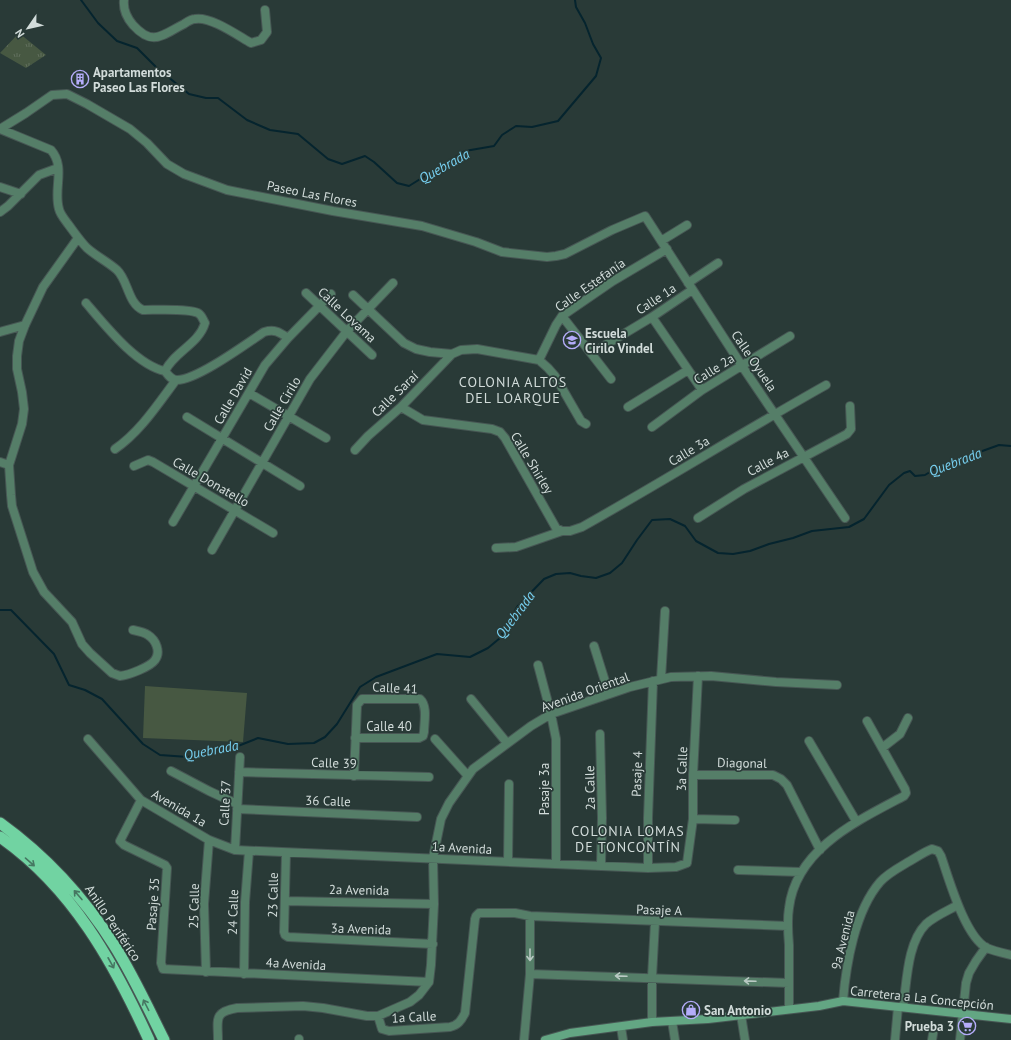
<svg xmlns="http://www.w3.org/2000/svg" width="1011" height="1040" font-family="'PT Sans',sans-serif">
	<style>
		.grass { fill: url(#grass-tufts) }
		.garden { fill: #475842 }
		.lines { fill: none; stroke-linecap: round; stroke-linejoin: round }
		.stream { stroke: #05242e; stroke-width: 2 }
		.minor-casing { stroke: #475754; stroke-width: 10 }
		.secondary-casing { stroke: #475754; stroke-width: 10 }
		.trunk-casing { stroke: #475754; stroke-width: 13 }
		.minor { stroke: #557e68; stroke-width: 8 }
		.secondary { stroke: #63a683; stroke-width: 8 }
		.trunk { stroke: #71d3a2; stroke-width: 11 }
		.oneway { stroke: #467762 }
		.oneway2 { stroke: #b9c9c3 }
		.labels { text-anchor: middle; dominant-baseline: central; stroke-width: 3.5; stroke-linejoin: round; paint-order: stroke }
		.poi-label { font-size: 13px; font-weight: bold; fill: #d2dcda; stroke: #293a37; text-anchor: start }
		.street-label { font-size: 13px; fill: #d2dcda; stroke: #293a37 }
		.water-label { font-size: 14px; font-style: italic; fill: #77d0f1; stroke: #293a37 }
		.neighbourhood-label { font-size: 14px; letter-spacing: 1px; fill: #d2dcda; stroke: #293a37 }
	</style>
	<defs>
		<pattern id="grass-tufts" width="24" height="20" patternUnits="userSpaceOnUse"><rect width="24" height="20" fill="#475842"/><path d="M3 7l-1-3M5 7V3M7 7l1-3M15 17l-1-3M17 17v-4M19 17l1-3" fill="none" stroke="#616f5d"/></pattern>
	</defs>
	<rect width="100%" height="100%" fill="#293a37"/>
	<!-- grass -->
	<path class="grass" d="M19 33 46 55 26 68 0 53Z"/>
	<!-- garden -->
	<path class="garden" d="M145 686 247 693 243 742 143 738Z"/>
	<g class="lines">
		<!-- stream -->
		<path class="stream" d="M81 0 98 23 117 41 137 48 156 67 189 94 206 98H218L247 120 270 130 298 134 328 159 342 164 365 156 374 162 397 183 409 186 465 151 494 146 502 135 516 126 532 127 558 121 596 76 601 58 593 44 585 23 576 7 575 0
			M0 610H11L54 654 69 685 85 690 102 699 143 744 160 755 188 757 215 750 233 748 258 738 288 744 314 743 325 737 337 724 360 687 376 677 437 654 470 657 488 648 500 638 517 607 544 579 556 574 570 573 581 576 596 578 610 573 622 563 637 540 652 520 670 519 685 526 696 541 718 553 733 554 750 551 769 544 793 538 812 531 849 527 864 519 889 485 904 473 910 471 915 476 925 475 938 467 999 445 1011 446"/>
		<defs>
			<path id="minor" d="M124 0C123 9 127 18 133 25 153 47 162 35 184 24 187 22 191 19 195 19 210 16 237 35 251 43L261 40 267 32 265 10
				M0 129 26 113 52 95 67 94 87 104 130 129 147 143 167 164 184 174 227 190 333 211 422 226 476 242 502 252 547 257 556 256 565 254 612 230 645 216 742 366 845 518
				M0 129 51 150C66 167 53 189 59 209 60 214 65 220 68 224 74 232 80 241 87 248 96 256 108 262 117 270 128 280 128 304 143 310 156 310 188 308 198 313 202 315 203 320 205 323 199 344 174 352 165 371 168 375 171 380 177 380 197 380 246 344 264 332 275 329 279 332 288 338
				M0 187 21 194
				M0 212 8 206 39 175 58 168
				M78 238 43 287 25 325 19 341 17 356V369L22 392 24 409 22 424 9 465 11 495 12 506 33 572 44 592 72 622 82 644 90 653 112 673 120 676C129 675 150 667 155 660 161 652 156 640 148 635 144 632 138 631 133 630
				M661 241 687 225
				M688 283 718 263
				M306 293 372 355
				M353 295 404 343 416 349 430 352 452 354 461 350 477 349 539 360 548 368 555 376 581 421 586 424
				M86 303C105 325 136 365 165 371
				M562 316 611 379
				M652 317 702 390
				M0 332 25 325
				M592 353 652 317 692 290
				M539 360 556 325 562 316 613 281 667 249
				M249 393 326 438
				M401 407 423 420 492 429 500 432 505 438 556 528 562 531
				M628 407 688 370
				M187 417 300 486
				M652 427 702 390 790 336
				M115 449C140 432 158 404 176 380
				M355 450 368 436 401 407 452 354
				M0 462 9 465
				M134 466 148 460 153 462 273 533
				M698 518 744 489 847 434 851 429 850 406
				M173 522 265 365 288 338 331 294
				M496 548 516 547 562 531H570L582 527C664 481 744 431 826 385
				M212 550 310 379 347 331 393 283
				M594 646 609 694
				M538 665 551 714 556 739V864
				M661 679 665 611
				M471 699 507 743
				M600 734 602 818 601 866
				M88 739 141 800 209 840 235 850 648 868 676 867 687 863 693 819V775L698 676
				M435 739 468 776
				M809 741 856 821
				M882 748 900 734 908 718
				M171 771 209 791 237 804
				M239 772 429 777
				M693 775H773L781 779 787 785 820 850
				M354 776 357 705 362 699H420C428 706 424 723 424 732L423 736 419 738H355
				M141 800 120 841 124 845 165 865 167 868 161 963 163 969 429 982
				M237 809 417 817
				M693 819 735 820
				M235 850 240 757
				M286 853 284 932 285 935 288 937 433 944
				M508 862 509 784
				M648 868V818L653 681
				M738 870 801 872
				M285 901 434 904
				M206 972 204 904 209 840
				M244 974 245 902 249 851
				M530 974 789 983
				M843 1001C846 964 855 911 880 882 888 873 900 867 910 861 917 857 924 852 932 849L938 851 941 856C949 879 965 937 987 948 994 951 1003 953 1011 955
				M903 1007C907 982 907 943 926 924 935 916 947 911 958 905
				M789 1009C789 988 789 966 789 945 788 933 787 920 789 908 796 849 857 821 904 796L906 793 905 789 867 721
				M741 1015 745 1040
				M378 1016 382 1029 389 1031 450 1027C458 1025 461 1021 465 1013L475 919 476 916 479 913H515L530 916 788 926
				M672 1021 675 1040
				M652 1022V977L655 922
				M621 1027 623 1040
				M299 1039V1040
				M218 1040C218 1020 213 1012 237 1008L303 1006 323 1008 367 1016H378L410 1002 419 995 429 982 431 965 434 904 433 858 441 819 449 803 473 769 531 726 551 714 630 687 671 677 711 676 776 682 837 685
				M524 1040 530 974V916
				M895 1040 898 1007
				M932 1040 934 1028
				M960 1040 966 983 969 973 976 961 986 947"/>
			<path id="secondary" d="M545 1040 570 1033 652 1022 708 1019 819 1006 843 1001 1011 1019"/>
			<path id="trunk" d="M0 823C47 857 83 896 114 945 133 975 148 1008 164 1040
				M0 837C72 887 114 963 149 1040"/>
		</defs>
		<!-- minor casing -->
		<use href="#minor" class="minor-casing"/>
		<!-- secondary casing -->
		<use href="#secondary" class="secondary-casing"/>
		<!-- trunk casing -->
		<use href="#trunk" class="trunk-casing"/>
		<!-- minor -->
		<use href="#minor" class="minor"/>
		<!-- secondary -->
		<use href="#secondary" class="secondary"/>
		<!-- trunk -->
		<use href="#trunk" class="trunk"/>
	</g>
	<!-- one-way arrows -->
	<defs><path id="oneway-shaft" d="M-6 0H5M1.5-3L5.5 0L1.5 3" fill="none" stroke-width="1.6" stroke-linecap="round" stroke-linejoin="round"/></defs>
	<g class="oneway">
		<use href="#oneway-shaft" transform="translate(30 862) rotate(41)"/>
		<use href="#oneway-shaft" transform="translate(78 895) rotate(-131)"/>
		<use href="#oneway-shaft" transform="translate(111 963) rotate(61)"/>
		<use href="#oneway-shaft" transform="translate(146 1005) rotate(-117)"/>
	</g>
	<g class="oneway2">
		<use href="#oneway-shaft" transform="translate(530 955) rotate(90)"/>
		<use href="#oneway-shaft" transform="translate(621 976) rotate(-178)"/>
		<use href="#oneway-shaft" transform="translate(750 981) rotate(-178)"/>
	</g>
	<!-- icons -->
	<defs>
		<symbol id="building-ring" viewBox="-11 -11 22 22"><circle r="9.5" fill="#293a37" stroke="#b4acf9" stroke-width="1.5"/><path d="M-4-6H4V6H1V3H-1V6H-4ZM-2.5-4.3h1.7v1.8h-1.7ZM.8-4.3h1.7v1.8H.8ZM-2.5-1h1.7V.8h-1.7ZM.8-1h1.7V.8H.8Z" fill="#b4acf9"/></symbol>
		<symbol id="school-ring" viewBox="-11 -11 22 22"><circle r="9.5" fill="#293a37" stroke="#b4acf9" stroke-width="1.5"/><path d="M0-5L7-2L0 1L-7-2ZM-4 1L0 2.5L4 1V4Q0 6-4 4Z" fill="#b4acf9"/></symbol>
		<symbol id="shop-ring" viewBox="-11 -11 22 22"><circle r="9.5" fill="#293a37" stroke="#b4acf9" stroke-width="1.5"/><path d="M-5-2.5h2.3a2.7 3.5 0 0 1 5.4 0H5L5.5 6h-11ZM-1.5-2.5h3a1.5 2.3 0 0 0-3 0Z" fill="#b4acf9"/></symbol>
		<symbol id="supermarket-ring" viewBox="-11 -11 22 22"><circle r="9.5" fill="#293a37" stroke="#b4acf9" stroke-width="1.5"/><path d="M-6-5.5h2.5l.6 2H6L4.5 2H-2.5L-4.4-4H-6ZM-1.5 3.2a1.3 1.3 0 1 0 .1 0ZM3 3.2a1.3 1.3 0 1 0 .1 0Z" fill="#b4acf9"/></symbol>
	</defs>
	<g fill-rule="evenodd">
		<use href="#building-ring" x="70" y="69" width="20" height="20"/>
		<use href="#school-ring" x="562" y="330" width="20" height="20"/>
		<use href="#shop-ring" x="681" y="1000" width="20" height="20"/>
		<use href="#supermarket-ring" x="957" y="1016" width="20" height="20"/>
	</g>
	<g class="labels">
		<!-- poi labels -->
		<g class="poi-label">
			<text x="93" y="72">Apartamentos<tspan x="93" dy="15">Paseo Las Flores</tspan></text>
			<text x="585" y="333">Escuela<tspan x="585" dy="15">Cirilo Vindel</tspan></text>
			<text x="704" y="1010">San Antonio</text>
			<text x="954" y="1026" text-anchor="end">Prueba 3</text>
		</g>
		<!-- street labels -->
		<g class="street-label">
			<text transform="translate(312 194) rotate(11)">Paseo Las Flores</text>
			<text transform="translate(590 285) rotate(-35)">Calle Estefanía</text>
			<text transform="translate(656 299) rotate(-33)">Calle 1a</text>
			<text transform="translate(347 315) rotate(43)">Calle Lovama</text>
			<text transform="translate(754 361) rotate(56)">Calle Oyuela</text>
			<text transform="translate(714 369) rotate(-32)">Calle 2a</text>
			<text transform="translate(395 394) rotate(-44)">Calle Saraí</text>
			<text transform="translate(233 396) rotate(-60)">Calle David</text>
			<text transform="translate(282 404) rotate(-60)">Calle Cirilo</text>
			<text transform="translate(689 451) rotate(-31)">Calle 3a</text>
			<text transform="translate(768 462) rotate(-28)">Calle 4a</text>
			<text transform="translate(532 463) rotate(59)">Calle Shirley</text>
			<text transform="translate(211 482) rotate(30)">Calle Donatello</text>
			<text transform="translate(395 688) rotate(3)">Calle 41</text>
			<text transform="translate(585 692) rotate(-20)">Avenida Oriental</text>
			<text x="389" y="726">Calle 40</text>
			<text transform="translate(334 763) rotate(2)">Calle 39</text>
			<text transform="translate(742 763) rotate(1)">Diagonal</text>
			<text transform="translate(682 769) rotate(-88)">3a Calle</text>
			<text transform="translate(637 774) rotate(-88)">Pasaje 4</text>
			<text transform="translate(590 788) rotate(-91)">2a Calle</text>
			<text transform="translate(544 789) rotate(-90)">Pasaje 3a</text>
			<text transform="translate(328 801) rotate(2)">36 Calle</text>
			<text transform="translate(225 803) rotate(-87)">Calle 37</text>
			<text transform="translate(179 808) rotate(30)">Avenida 1a</text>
			<text transform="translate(462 848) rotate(3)">1a Avenida</text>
			<text transform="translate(359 890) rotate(1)">2a Avenida</text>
			<text transform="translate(273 895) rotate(-89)">23 Calle</text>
			<text transform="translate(153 904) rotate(-86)">Pasaje 35</text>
			<text transform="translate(194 906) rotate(-89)">25 Calle</text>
			<text transform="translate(659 910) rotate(2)">Pasaje A</text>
			<text transform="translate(233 912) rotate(-88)">24 Calle</text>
			<text transform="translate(113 923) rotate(56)">Anillo Periférico</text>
			<text transform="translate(361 929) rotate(2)">3a Avenida</text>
			<text transform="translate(843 940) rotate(-76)">9a Avenida</text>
			<text transform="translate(296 964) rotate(3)">4a Avenida</text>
			<text transform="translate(922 998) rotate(6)">Carretera a La Concepción</text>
			<text transform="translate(414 1017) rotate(-3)">1a Calle</text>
		</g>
		<!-- water labels -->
		<g class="water-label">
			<text transform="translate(444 166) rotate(-29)">Quebrada</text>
			<text transform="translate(955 462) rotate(-21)">Quebrada</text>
			<text transform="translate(515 615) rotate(-53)">Quebrada</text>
			<text transform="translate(211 750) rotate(-11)">Quebrada</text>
		</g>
		<!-- neighbourhood labels -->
		<g class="neighbourhood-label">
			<text x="513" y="382">COLONIA ALTOS<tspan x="513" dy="16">DEL LOARQUE</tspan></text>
			<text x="628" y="831">COLONIA LOMAS<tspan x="628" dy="16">DE TONCONTÍN</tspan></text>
		</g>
	</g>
	<!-- north arrow -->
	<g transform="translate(28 28) rotate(236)" stroke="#293a37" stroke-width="3" paint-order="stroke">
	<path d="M0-3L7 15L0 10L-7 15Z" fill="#d2dcda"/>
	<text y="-6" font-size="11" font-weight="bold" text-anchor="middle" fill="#d2dcda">N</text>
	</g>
</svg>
